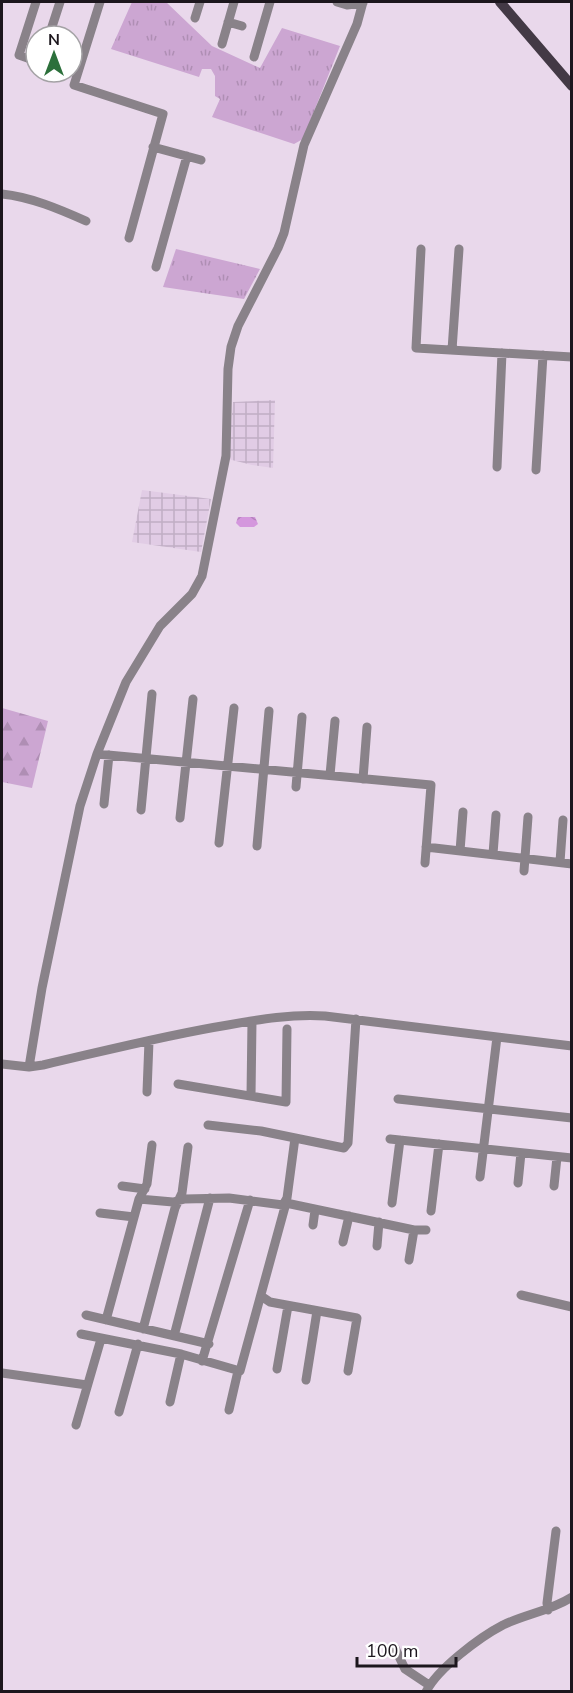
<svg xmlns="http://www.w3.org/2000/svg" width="573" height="1693" font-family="'Nunito Sans',sans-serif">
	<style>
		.industrial { fill: url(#industrial-grid) }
		.grass { fill: url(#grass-tufts) }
		.forest { fill: url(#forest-firs) }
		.water { fill: url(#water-waves) }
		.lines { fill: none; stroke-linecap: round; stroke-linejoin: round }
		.minor { stroke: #898289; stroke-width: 9 }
		.major { stroke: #433945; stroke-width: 10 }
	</style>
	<defs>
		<pattern id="industrial-grid" width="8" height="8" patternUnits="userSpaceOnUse" patternTransform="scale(1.5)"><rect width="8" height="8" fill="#e1cce5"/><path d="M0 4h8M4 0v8" fill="none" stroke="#c0aec4"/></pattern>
		<pattern id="grass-tufts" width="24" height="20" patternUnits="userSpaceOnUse" patternTransform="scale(1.5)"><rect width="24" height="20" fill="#cca6d2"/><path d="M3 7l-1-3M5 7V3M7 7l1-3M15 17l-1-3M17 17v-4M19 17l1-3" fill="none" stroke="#af8eb4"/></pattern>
		<pattern id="forest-firs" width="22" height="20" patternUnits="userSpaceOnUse" patternTransform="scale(1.5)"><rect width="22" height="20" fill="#cca6d2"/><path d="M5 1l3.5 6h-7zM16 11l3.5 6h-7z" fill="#af8eb4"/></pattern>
		<pattern id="water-waves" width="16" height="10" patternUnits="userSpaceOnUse" patternTransform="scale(1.5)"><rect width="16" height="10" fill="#d497dd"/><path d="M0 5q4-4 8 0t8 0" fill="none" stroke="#b581bd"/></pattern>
	</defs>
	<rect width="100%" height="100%" fill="#e9d8eb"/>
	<!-- industrial -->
	<path class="industrial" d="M275 400 273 468 252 465 228 459 233 402Z
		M142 490 211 499 201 552 132 542Z"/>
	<!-- grass -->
	<path class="grass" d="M132 2H166L212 46 260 68 282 28 340 46 303 139 294 144 212 117 220 99 215 96V76L211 69H202L199 77 111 49Z
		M176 249 260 269 244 299 163 287Z"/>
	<!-- forest -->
	<path class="forest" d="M2 708 48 721 32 788 2 782Z"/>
	<!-- water -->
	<path class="water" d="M238 517H255L258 524 254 527H240L236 523Z"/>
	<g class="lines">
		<!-- minor -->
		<path class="minor" d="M100 2 74 85 163 114 129 238
			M337 2 347 5 363 3
			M195 18 200 2
			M228 22 242 26
			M49 36 60 2
			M222 44 234 2
			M254 57 270 2
			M36 61 19 55 36 2
			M153 147 201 160
			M2 194C31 197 59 209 86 221
			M421 249 416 348 572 357
			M156 267 187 156
			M452 350 459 249
			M497 467 502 353
			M536 470 543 355
			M97 754 431 785 425 863
			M330 775 335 721
			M363 779 367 727
			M296 787 302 717
			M104 804 109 755
			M141 810 152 694
			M180 818 193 699
			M219 843 234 708
			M257 846 269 711
			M426 847 572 864
			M460 851 463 812
			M493 854 496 815
			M560 862 563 820
			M524 871 528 817
			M2 1064 29 1067 43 1065C104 1051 166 1035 228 1025 261 1019 292 1014 325 1016L572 1046
			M29 1067 42 988 80 806 97 754 126 682 160 626 192 594 202 576 226 456 228 369 231 347 238 326 278 248 284 233 304 145 357 24 363 2
			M178 1084 286 1102 287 1029
			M147 1092 149 1041
			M251 1096 252 1021
			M398 1099 572 1118
			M208 1125 261 1131 344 1148 348 1143 356 1019
			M390 1139 572 1158
			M480 1177 497 1037
			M518 1183 521 1153
			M122 1186 145 1189
			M554 1186 557 1157
			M139 1199 173 1202 185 1199 229 1198 283 1205 287 1198 295 1138
			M392 1203 400 1140
			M431 1211 439 1144
			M100 1213 134 1217
			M313 1225 315 1210
			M343 1242 349 1216
			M377 1246 379 1222
			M409 1260 414 1230
			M521 1295 572 1307
			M261 1296 270 1302 357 1318 348 1371
			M86 1315 209 1344
			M106 1320 139 1199 147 1184 152 1145
			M143 1329 175 1208 182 1193 188 1147
			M81 1334 181 1354 240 1371 286 1203 414 1230H426
			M174 1336 210 1198
			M202 1361 250 1200
			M277 1369 288 1306
			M2 1373 87 1385
			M306 1380 317 1311
			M170 1402 181 1354
			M229 1410 238 1371
			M119 1412 138 1344
			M76 1425 101 1339
			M548 1610 547 1603 556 1531
			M395 1648 405 1669 429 1685
			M426 1692C437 1669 480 1637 503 1625 526 1614 550 1611 572 1597"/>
		<!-- major -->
		<path class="major" d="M500 2 572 86"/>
	</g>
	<!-- border -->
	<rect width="573" height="1693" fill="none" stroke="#1c161d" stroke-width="6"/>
	<!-- north arrow -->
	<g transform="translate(54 54)"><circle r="28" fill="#ffffff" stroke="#a4a2a5" stroke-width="1.5"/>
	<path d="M0-4.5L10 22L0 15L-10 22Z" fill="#2c703b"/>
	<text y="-9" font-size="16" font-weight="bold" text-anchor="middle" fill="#1c161d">N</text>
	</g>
	<!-- scale -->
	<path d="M357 1657v9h99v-9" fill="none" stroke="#1c161d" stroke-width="3"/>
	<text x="366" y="1657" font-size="18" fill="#1c161d" stroke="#ffffff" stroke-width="4.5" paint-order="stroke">100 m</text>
</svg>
